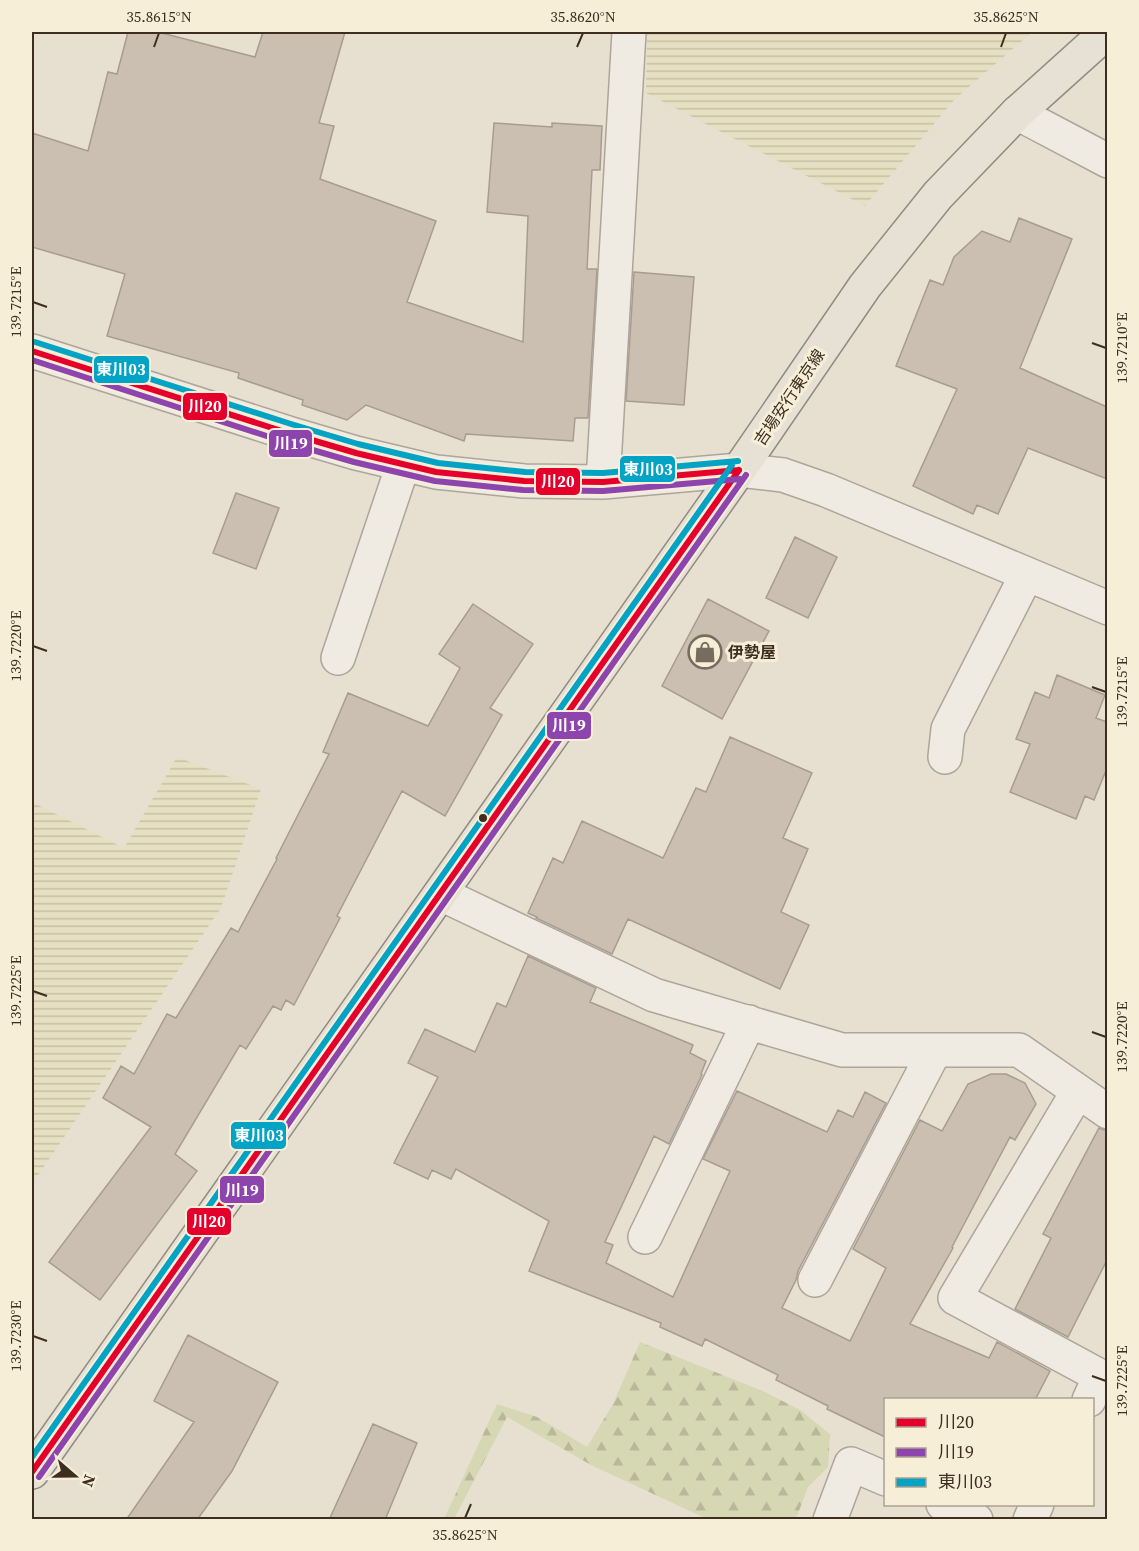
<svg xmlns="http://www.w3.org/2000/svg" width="1139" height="1551" font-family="'Source Serif 4','Noto Sans JP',serif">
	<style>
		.farmland { fill: url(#farmland-rules) }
		.forest { fill: url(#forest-firs) }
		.building { fill: #cbbfb2; stroke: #a89c90; stroke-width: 1.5 }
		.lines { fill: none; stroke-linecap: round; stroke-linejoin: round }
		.minor-casing { stroke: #ada599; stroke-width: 36 }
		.major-casing { stroke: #928b80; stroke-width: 36 }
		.minor { stroke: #efebe3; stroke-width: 33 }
		.major { stroke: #e6e1d4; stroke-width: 33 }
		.bus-1-casing { stroke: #f7eed8; stroke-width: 10 }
		.bus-2-casing { stroke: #f7eed8; stroke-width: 10 }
		.bus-3-casing { stroke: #f7eed8; stroke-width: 10 }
		.bus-1 { stroke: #e4002b; stroke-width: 6 }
		.bus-2 { stroke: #8e44ad; stroke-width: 6 }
		.bus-3 { stroke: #03a3c5; stroke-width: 6 }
		.ticks { fill: none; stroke: #3d2e20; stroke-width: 2 }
		.bus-dot { fill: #3d2e20; stroke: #f7eed8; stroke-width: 2 }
		.labels { text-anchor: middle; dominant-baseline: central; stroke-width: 6; stroke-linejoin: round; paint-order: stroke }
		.street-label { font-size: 16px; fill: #3d2e20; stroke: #f7eed8 }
		.poi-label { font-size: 16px; font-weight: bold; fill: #3d2e20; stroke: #f7eed8; text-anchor: start }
		.line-badge { stroke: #f7eed8; stroke-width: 2 }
		.badge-label { font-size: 16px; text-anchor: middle; font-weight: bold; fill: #fff }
		.neatline { fill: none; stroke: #3d2e20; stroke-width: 2 }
		.ticks-label { font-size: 15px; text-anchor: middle; fill: #3d2e20 }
	</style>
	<defs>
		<pattern id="farmland-rules" width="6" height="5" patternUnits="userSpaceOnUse" patternTransform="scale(1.5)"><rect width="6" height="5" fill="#e6dfc2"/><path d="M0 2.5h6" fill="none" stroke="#c6c0a6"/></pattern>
		<pattern id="forest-firs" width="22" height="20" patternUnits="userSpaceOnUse" patternTransform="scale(1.5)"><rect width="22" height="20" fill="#d6d7b3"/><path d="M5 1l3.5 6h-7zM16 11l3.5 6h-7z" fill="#b9b99a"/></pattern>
	</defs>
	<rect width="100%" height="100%" fill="#e7e0d1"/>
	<!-- farmland -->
	<path class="farmland" d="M647 32H1032L954 100 865 206 646 93Z
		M177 757 261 789 221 908 32 1184V802L124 848Z"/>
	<!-- forest -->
	<path class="forest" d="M640 1342 765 1392 800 1410 830 1434 828 1467 808 1487 796 1519H707L591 1465 507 1417 454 1519H444L497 1404 537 1417 587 1447 613 1404Z"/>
	<!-- building -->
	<path class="building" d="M128 32H158L255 57 263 32H345L319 123 334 126 320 179 436 221 407 302 523 342 528 216 487 212 494 123 552 127V123L602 126 600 170H592L587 269H597L588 418H575L573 441 466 434 464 441 366 405 347 420 302 405 303 400 238 378 239 373 107 336 125 274 32 247V133L88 151 108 72 117 74Z
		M1019 218 1072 239 1020 368 1107 407V479L1028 448 998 514 977 505 973 514 913 486 957 389 896 366 930 280 943 285 954 257 982 231 1010 242Z
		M634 272 694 277 684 405 626 401Z
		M236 493 279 508 256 569 213 553Z
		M795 537 837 557 808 618 766 598Z
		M708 599 769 631 722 719 662 686Z
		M473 604 533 644 490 708 502 715 445 816 402 791 337 916 340 918 294 1005 286 1000 281 1010 273 1006 246 1049 240 1045 175 1154 197 1171 100 1300 49 1262 151 1127 103 1098 121 1066 134 1074 167 1014 176 1018 231 928 238 932 277 859 276 858 329 754 323 752 348 693 428 726 460 668 439 654Z
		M1057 675 1105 695 1096 718 1107 722V768L1094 800 1085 796 1076 819 1010 792 1030 744 1016 739 1035 692 1049 698Z
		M730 737 812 773 783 838 808 849 781 912 809 925 780 989 628 919 612 954 536 918 537 917 528 913 553 858 563 863 582 821 663 858 696 788 706 792Z
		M528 956 596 988 590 1002 693 1045 690 1053 706 1061 701 1074 702 1075 669 1144 654 1136 605 1242 613 1245 606 1263 673 1297 730 1171 703 1159 737 1091 827 1132 838 1110 853 1117 865 1092 886 1103 798 1271 796 1280 782 1308 850 1341 886 1268 853 1249 920 1120 942 1131 968 1084 991 1074H1006L1025 1083 1036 1104 1015 1140 1010 1137 952 1247 953 1248 910 1324 989 1358 997 1342 1050 1371 1035 1400H885V1437L827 1409 828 1406 776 1380 778 1375 705 1339 702 1346 660 1327 661 1323 529 1271 549 1221 456 1169 451 1179 432 1170 428 1179 394 1163 438 1077 408 1063 425 1029 475 1052 497 1003 506 1007Z
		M1099 1128 1107 1131V1260L1068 1337 1015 1309 1051 1238 1043 1234Z
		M188 1335 278 1382 232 1471 197 1520H126L194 1422 154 1401Z
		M373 1424 417 1443 385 1520H329Z"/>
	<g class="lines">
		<defs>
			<path id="minor" d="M1017 113 1108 161
				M32 351 288 433 356 453 436 472 524 481 603 482 739 470 783 475 826 490 1108 608
				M603 482 629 32
				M338 658 403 465
				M945 757 948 729 1027 574
				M441 894 654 995 842 1050H1019L1108 1112
				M1077 1093 955 1298 1100 1376 1089 1400
				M645 1237 749 1022
				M815 1280 935 1050
				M943 1504 976 1520
				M830 1520 851 1464 886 1479
				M1030 1520 1037 1504"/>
			<path id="major" d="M32 1472 739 470 865 286 938 195 1017 113 1107 32"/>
		</defs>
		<!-- minor casing -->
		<use href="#minor" class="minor-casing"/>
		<!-- major casing -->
		<use href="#major" class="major-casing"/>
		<!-- minor -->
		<use href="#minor" class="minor"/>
		<!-- major -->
		<use href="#major" class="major"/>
		<defs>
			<path id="bus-1" d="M32 351 288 433 356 453 436 472 524 481 603 482 739 470
				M32 1472 739 470"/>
			<path id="bus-2" d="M32 360 285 442 354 462 435 481 523 490 603 491 740 479
				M39 1477 746 475"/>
			<path id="bus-3" d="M35 342 291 424 358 444 438 463 525 472 603 473 738 461
				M32 1457 732 465"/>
		</defs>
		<!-- bus-1 casing -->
		<use href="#bus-1" class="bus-1-casing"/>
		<!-- bus-2 casing -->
		<use href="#bus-2" class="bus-2-casing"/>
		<!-- bus-3 casing -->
		<use href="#bus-3" class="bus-3-casing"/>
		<!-- bus-1 -->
		<use href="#bus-1" class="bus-1"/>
		<!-- bus-2 -->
		<use href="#bus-2" class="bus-2"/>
		<!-- bus-3 -->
		<use href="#bus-3" class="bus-3"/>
	</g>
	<!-- ticks -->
	<path class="ticks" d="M154 47 159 33M577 47 583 33M1001 47 1006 33M33 302 47 307M1092 343 1106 348M33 646 47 651M1092 687 1106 692M33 991 47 996M1092 1032 1106 1037M33 1336 47 1341M1092 1376 1106 1381M465 1518 471 1504"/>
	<!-- icons -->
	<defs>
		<symbol id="shop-ring" viewBox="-11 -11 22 22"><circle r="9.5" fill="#f7eed8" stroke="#786c5e" stroke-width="1.5"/><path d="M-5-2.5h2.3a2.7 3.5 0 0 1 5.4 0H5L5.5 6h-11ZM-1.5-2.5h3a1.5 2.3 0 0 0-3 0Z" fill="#786c5e"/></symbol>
	</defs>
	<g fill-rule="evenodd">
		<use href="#shop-ring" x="686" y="633" width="38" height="38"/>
	</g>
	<!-- markers -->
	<circle class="bus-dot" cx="483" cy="818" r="5"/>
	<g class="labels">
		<!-- street labels -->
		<g class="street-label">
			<text transform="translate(789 397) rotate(-56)">吉場安行東京線</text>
		</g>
		<!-- poi labels -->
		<g class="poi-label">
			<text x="728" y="652">伊勢屋</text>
		</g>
	</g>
	<g class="line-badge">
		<rect x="93" y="355" width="57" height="29" rx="6" fill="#03a3c5"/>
		<rect x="182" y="392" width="46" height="29" rx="6" fill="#e4002b"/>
		<rect x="268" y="429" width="45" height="29" rx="6" fill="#8e44ad"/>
		<rect x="619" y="455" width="57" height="28" rx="6" fill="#03a3c5"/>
		<rect x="535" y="467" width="46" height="29" rx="6" fill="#e4002b"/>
		<rect x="546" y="711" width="46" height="29" rx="6" fill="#8e44ad"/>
		<rect x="230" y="1121" width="57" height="29" rx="6" fill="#03a3c5"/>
		<rect x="219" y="1175" width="46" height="29" rx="6" fill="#8e44ad"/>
		<rect x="186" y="1207" width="46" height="29" rx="6" fill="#e4002b"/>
	</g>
	<g class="badge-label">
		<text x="121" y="375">東川03</text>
		<text x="205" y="412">川20</text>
		<text x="291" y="449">川19</text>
		<text x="648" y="475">東川03</text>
		<text x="558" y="487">川20</text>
		<text x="569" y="731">川19</text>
		<text x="259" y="1141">東川03</text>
		<text x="242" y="1196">川19</text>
		<text x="209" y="1227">川20</text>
	</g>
	<!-- border -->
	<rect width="1139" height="1551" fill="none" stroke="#f7eed8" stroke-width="66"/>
	<!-- legend -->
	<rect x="884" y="1398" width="210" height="108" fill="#f7eed8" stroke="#ada18e" stroke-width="1.5"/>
	<rect x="896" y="1418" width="30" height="9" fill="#e4002b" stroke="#ada18e" stroke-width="1.5"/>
	<text x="938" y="1428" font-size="18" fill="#3d2e20">川20</text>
	<rect x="896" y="1448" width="30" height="9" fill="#8e44ad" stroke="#ada18e" stroke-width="1.5"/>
	<text x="938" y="1458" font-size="18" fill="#3d2e20">川19</text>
	<rect x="896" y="1478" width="30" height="9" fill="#03a3c5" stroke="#ada18e" stroke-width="1.5"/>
	<text x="938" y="1488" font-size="18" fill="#3d2e20">東川03</text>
	<!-- north arrow -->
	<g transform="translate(75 1476) rotate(110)" stroke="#f7eed8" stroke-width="4.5" paint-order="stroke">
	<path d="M0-4.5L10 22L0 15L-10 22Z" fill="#3d2e20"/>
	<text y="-9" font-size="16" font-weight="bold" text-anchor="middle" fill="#3d2e20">N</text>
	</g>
	<rect x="33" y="33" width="1073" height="1485" class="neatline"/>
	<g class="ticks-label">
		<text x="159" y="22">35.8615°N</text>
		<text x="583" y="22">35.8620°N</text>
		<text x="1006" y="22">35.8625°N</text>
		<text transform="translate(16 302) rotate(-90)" y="5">139.7215°E</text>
		<text transform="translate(1122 348) rotate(-90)" y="5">139.7210°E</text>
		<text transform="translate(16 646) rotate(-90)" y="5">139.7220°E</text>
		<text transform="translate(1122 692) rotate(-90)" y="5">139.7215°E</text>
		<text transform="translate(16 991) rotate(-90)" y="5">139.7225°E</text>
		<text transform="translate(1122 1037) rotate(-90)" y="5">139.7220°E</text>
		<text transform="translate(16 1336) rotate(-90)" y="5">139.7230°E</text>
		<text transform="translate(1122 1381) rotate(-90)" y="5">139.7225°E</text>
		<text x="465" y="1540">35.8625°N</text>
	</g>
</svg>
